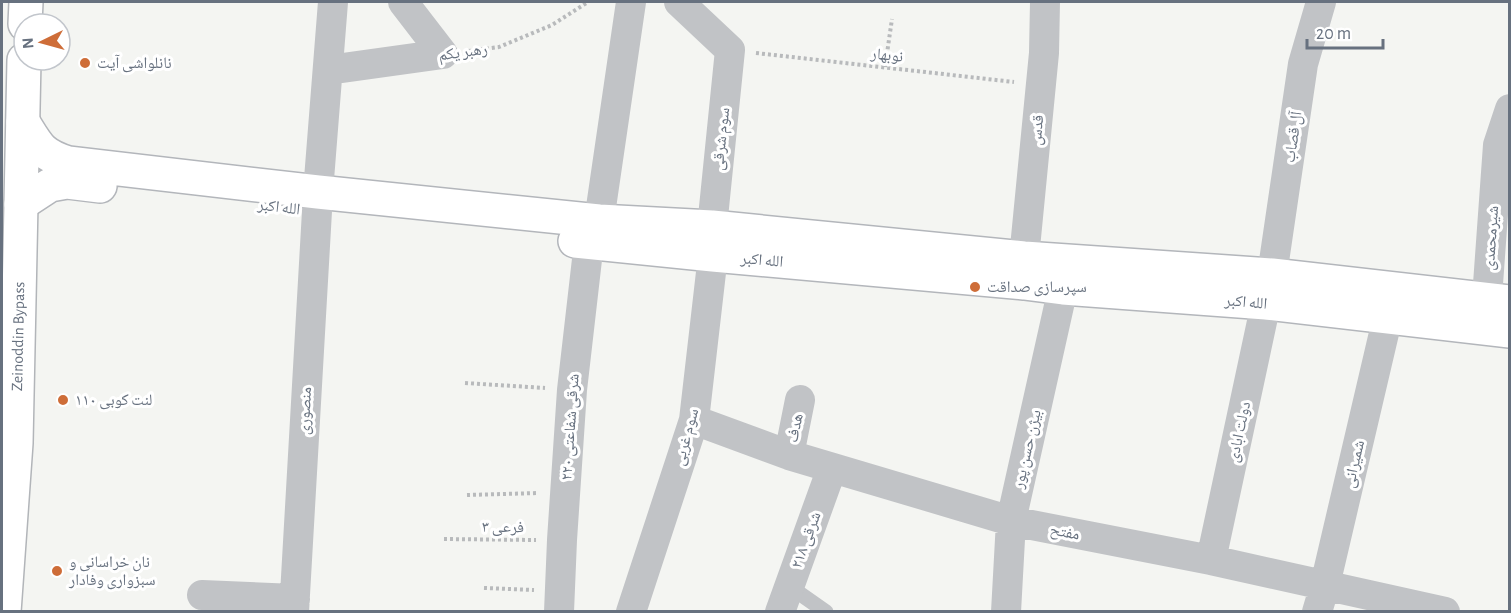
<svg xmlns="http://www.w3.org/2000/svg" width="1511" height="613" font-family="'Alegreya Sans','Noto Naskh Arabic',sans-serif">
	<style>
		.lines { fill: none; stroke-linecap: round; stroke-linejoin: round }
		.secondary-casing { stroke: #b3b6bb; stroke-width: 36 }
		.primary-casing { stroke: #b2b5b9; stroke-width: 36 }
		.path { stroke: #b8babc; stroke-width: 4; stroke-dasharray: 3 3; stroke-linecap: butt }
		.lane { stroke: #c1c3c6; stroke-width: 15 }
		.street { stroke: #c1c3c6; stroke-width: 30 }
		.secondary { stroke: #fff; stroke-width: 33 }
		.primary { stroke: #fff; stroke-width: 33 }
		.poi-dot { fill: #ce6d38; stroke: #fff; stroke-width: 2 }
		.labels { text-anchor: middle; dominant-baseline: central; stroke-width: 6; stroke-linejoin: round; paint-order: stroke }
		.street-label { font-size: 16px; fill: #67717f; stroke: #fff }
		.poi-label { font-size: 16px; fill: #67717f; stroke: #fff; text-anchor: start }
	</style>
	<rect width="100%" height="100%" fill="#f4f5f2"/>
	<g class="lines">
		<defs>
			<path id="secondary" d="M23 122C38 146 40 154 68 163L318 192 599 221 712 227 1024 258 1272 275 1510 302
				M21 204 50 185 67 182 100 186
				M575 241 713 255 1024 283 1063 288 1266 303 1510 331"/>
			<g id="primary">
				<path d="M25 24 26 2"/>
				<path id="s1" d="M4 612 16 443 24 60"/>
			</g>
		</defs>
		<!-- secondary casing -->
		<use href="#secondary" class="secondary-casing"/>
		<!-- primary casing -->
		<use href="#primary" class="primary-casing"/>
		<!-- path -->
		<path class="path" d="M468 51 499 47 552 25 588 2
			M756 53 1014 82
			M885 67 892 19
			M465 383 545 388
			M467 495 538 493
			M444 539 536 540
			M484 588 534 590"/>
		<!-- lane -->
		<path class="lane" d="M789 586 826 612"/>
		<!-- street -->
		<path class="street" d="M679 2 730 50 712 227
			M328 70 443 54 403 2
			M318 192 333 2
			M599 221 631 2
			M1024 258 1044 53 1045 2
			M1272 275 1303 64 1321 2
			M1487 298 1498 145 1510 109
			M694 420 789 455 1011 521 1211 560 1445 612
			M789 455 800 400
			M1211 560 1266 303
			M202 595 295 599
			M294 612 317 211
			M559 612 562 540 572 390 589 242
			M631 612 694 420 713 255
			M780 612 832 468
			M1006 612 1011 521 1063 288
			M1317 612 1325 585 1388 316"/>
		<!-- secondary -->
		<use href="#secondary" class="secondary"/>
		<!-- primary -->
		<use href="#primary" class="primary"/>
	</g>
	<!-- markers -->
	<g class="poi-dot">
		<circle cx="85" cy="63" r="6"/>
		<circle cx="975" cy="287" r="6"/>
		<circle cx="63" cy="400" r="6"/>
		<circle cx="57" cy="571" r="6"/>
	</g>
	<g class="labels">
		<!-- street labels -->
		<g class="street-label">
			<text transform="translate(463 52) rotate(-8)">رهبر یکم</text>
			<text transform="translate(887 55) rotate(6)">نوبهار</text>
			<text transform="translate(1037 130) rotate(-85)">قدس</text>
			<text transform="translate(1293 137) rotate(-82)">آل قصاب</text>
			<text transform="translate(721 139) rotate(-84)">سوم شرقی</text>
			<text transform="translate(279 207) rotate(7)">الله اکبر</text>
			<text transform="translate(1491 238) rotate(-86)">شیرمحمدی</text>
			<text transform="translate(762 260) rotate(5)">الله اکبر</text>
			<text transform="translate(1246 302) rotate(5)">الله اکبر</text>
			<text stroke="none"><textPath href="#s1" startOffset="276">Zeinoddin Bypass</textPath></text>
			<text transform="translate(305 411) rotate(-87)">منصوری</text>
			<text transform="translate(570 427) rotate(-86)">۲۲۰ شرقی شفاعتی</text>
			<text transform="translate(795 428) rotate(-79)">هدف</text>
			<text transform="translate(1239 432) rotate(-78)">دولت ابادی</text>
			<text transform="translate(686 437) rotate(-75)">سوم غربی</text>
			<text transform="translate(1027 449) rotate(-77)">بیژن حسن پور</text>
			<text transform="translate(1354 464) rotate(-77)">شمیرانی</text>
			<text transform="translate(503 527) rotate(1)">فرعی ۳</text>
			<text transform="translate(1065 532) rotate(11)">مفتح</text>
			<text transform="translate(806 540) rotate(-70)">۲۱۸ شرقی</text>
		</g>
		<!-- poi labels -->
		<g class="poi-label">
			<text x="97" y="63">نانلواشی آیت</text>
			<text x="987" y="287">سپرسازی صداقت</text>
			<text x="75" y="400">لنت کوبی ۱۱۰</text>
			<text x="69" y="562">نان خراسانی و<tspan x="69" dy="18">سبزواری وفادار</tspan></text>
		</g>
	</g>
	<!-- border -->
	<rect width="1511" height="613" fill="none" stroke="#67717f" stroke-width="6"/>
	<!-- north arrow -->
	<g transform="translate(42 42) rotate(265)"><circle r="28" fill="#ffffff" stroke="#c2c6cc" stroke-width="1.5"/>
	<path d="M0-4.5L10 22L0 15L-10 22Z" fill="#ce6d38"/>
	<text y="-9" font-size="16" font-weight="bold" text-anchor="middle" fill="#67717f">N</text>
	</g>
	<!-- scale -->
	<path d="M1307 39v9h76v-9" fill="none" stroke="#67717f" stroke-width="3"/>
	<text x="1316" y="39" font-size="18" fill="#67717f" stroke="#ffffff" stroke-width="4.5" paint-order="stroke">20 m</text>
</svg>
